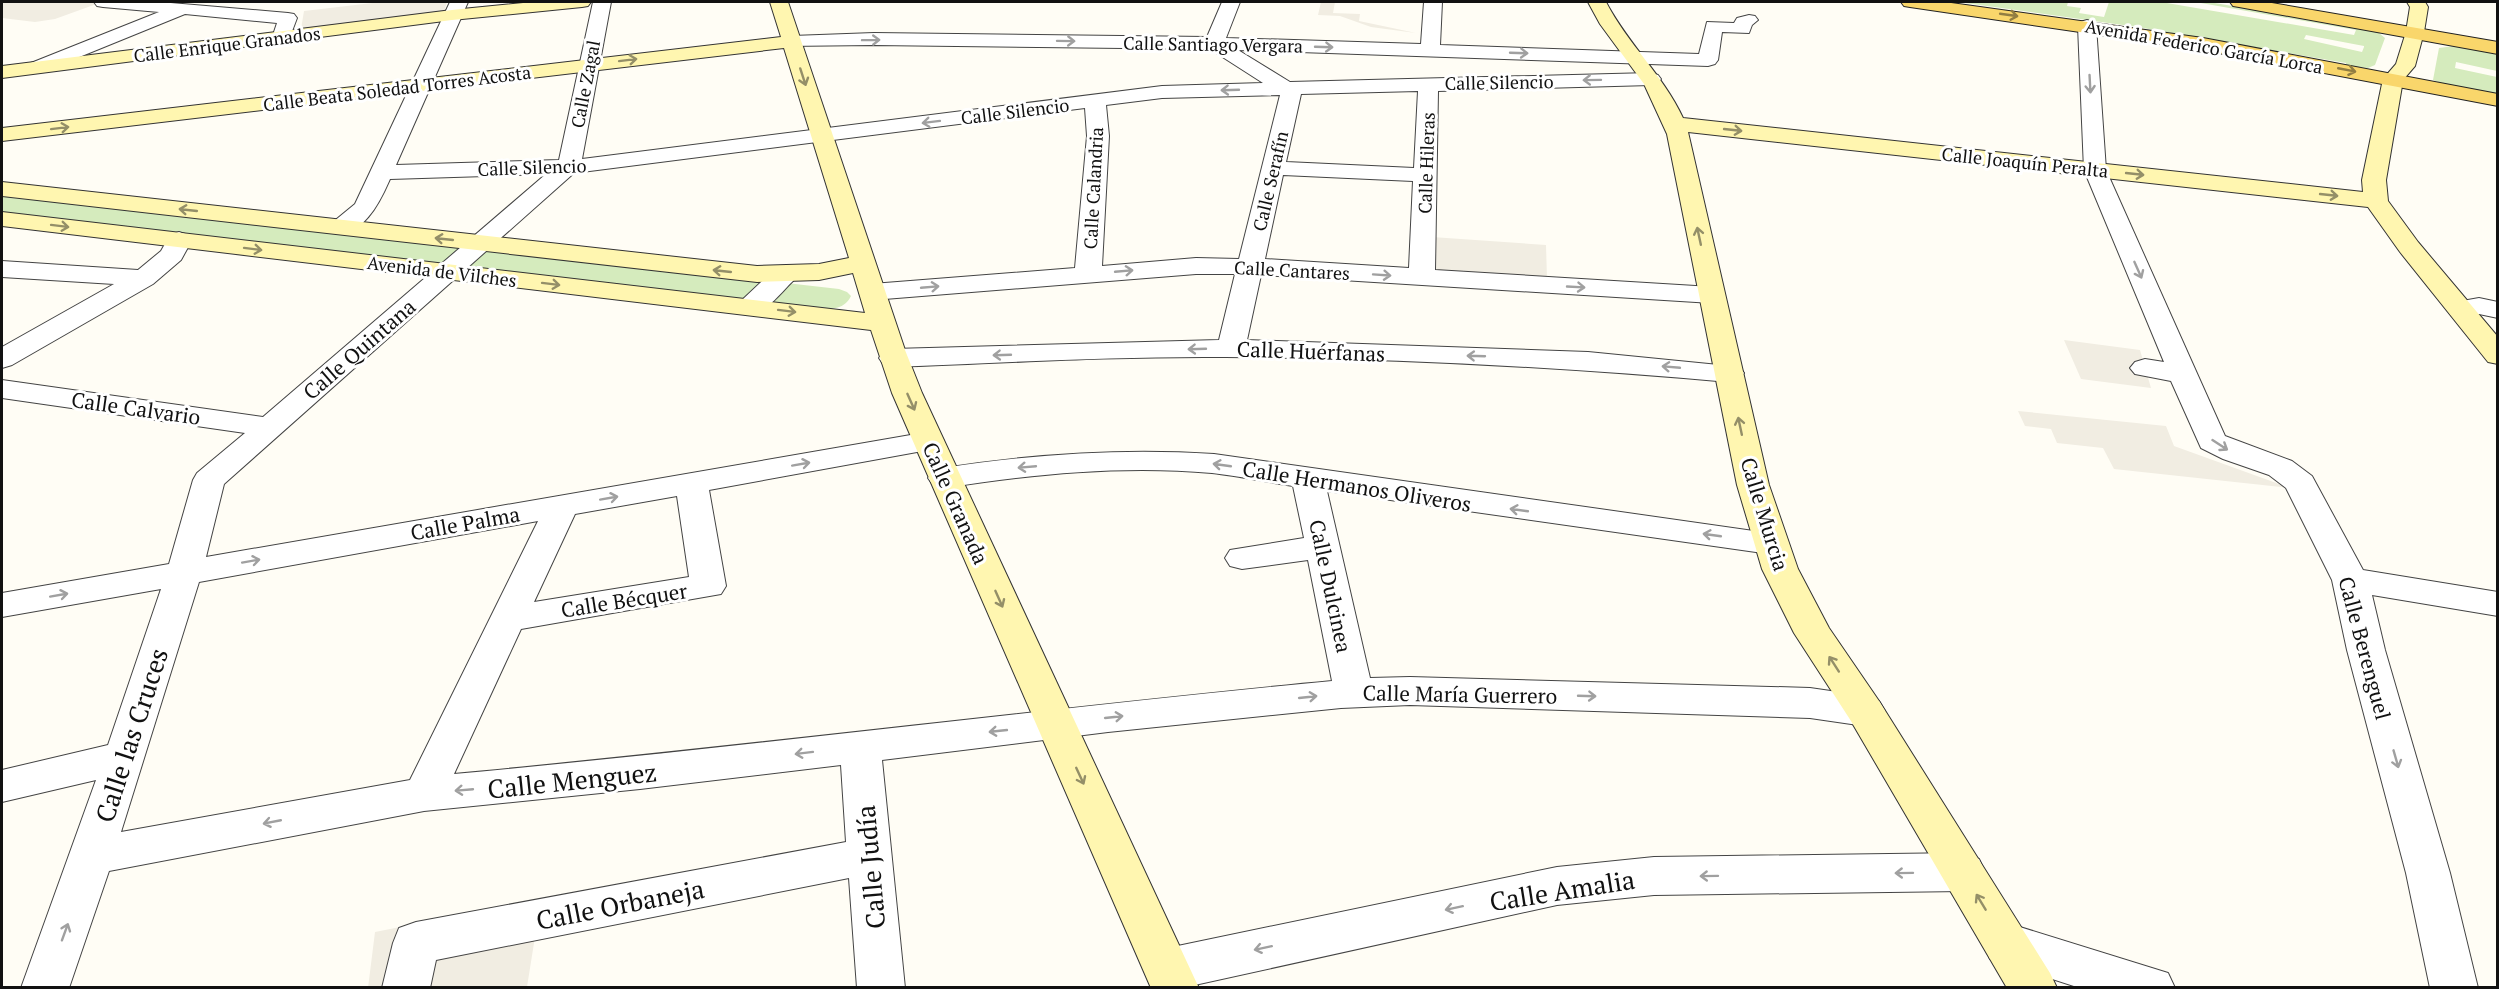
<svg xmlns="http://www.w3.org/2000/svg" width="2499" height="989" font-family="'PT Serif',serif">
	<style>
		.green { fill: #d5ebbd; fill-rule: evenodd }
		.plaza { fill: #f1ede2 }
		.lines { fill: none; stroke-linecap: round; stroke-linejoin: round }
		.street-casing { stroke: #444; stroke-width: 2 }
		.secondary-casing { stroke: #333; stroke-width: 2 }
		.primary-casing { stroke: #222; stroke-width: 2 }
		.street { fill: #fff; fill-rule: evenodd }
		.secondary { fill: #fff6b0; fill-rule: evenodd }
		.primary { fill: #f9d66b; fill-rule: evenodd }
		.oneway { stroke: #917d42 }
		.oneway2 { stroke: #a0a0a0 }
		.oneway3 { stroke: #948f68 }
		.labels { text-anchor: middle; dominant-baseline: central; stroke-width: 6; stroke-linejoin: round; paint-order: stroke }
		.far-street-label { font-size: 18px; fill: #111; stroke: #fff }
		.street-label { font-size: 21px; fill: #111; stroke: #fff }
		.near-street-label { font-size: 26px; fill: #111; stroke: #fff }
	</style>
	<rect width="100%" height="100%" fill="#fffdf5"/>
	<!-- green -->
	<path class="green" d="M1958 2H2068L2067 6 2081 8 2079 13 2104 17 2109 2H2161L2354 35 2356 30 2195 2H2209L2366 29 2379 33 2385 38 2375 65 2368 68 2346 66V63L2137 27ZM2306 35 2364 46V47L2362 52 2304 39Z
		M2454 46 2497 54V71L2456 62 2455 68 2497 77V96L2446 85 2433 80 2439 48Z
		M2 194 839 289 847 292 851 296C845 309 832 309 820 310L2 214Z"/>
	<!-- plaza -->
	<path class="plaza" d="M2 2H102L55 19 35 22 2 18Z
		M381 2H447L444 12 301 29 304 11Z
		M1321 2H1335L1333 13 1360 14 1359 21 1416 33 1371 27 1340 16 1318 15Z
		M1432 237 1546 245 1547 279 1431 270Z
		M2064 340 2140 350 2151 388 2081 379Z
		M2018 411 2166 426 2174 446 2290 488 2114 469 2103 448 2057 443 2051 429 2025 426Z
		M537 900 534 943 527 987 368 988 375 932Z"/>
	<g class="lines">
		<defs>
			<path id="street" d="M94 2H159L288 13 294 14 297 18 288 42H274L272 38 277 23 185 14 45 71H31L28 67 31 63 159 12 103 7 97 6Z
				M450 2H468L396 165 559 160 593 2H611L582 159 1162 86 1263 83 1210 49 874 45 785 46 783 42 785 38 792 36 874 33 1207 37 1222 2H1240L1226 38 1421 44 1424 2H1442L1440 45 1699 54 1707 22 1734 23 1737 18 1749 15 1755 16 1758 20 1752 25 1749 33 1722 32 1718 60 1715 64 1708 66 1238 50 1290 82 1651 73 1658 75 1661 79 1658 83 1651 85 1438 91 1435 270 1712 287 1721 289 1725 295 1721 301 1712 303 1261 275 1247 340 1588 352 1739 367 1744 373 1739 379 1729 382C1562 367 1393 358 1225 357 1114 356 1003 363 893 367L883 364 879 358 883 352 893 349 1219 340 1235 274H1196L872 300 863 298 859 292 863 286 872 284 1075 268 1087 136 1085 108 574 173 224 484 206 557 928 432 939 434 944 441 939 448 928 450 709 490 726 586 721 594 521 629 454 774C747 747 1039 709 1332 681L1308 560 1242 569 1230 566 1225 558 1230 550 1304 538 1293 486C1266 482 1239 476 1212 473 1122 465 1033 474 944 488L933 485 928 478 933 471 944 468C1034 454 1123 448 1214 454L1782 535 1787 543 1782 551 1770 554 1327 491 1370 678 1410 677 1810 688 1865 696 1879 701 1885 711 1879 721 1865 726 1810 718 1410 705 1341 708 1108 732 882 760 905 988H857L849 878 436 960 430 988H382L393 943 399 928 416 922 846 842 841 765 640 789 424 811 109 871 69 988H21L96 780 2 802V770L108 745 161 589 2 617V593L169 564 193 480 197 473 245 433 2 398V380L263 417 546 174 390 179C380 202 362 240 330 232L327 227 355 204ZM1418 91 1414 168 1286 162 1301 94ZM1280 95 1239 259 1196 258 1102 266 1109 136 1106 105 1162 98ZM1283 175 1413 181 1409 268 1265 259ZM677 496 689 577 534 602 575 514ZM538 521 410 780 121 832 199 582Z
				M2087 20 2094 22 2096 26 2106 170 2225 436 2292 461 2312 476 2363 570 2498 592V616L2372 595 2385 650 2450 873 2478 988H2430L2406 873 2347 650 2332 580 2286 488 2269 475 2223 459 2201 448 2171 381 2135 374 2130 368 2135 362 2145 359 2164 362 2084 170 2078 26 2080 22Z
				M179 232 188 235 192 240 181 260 153 284 12 365 2 368V347L114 284 2 277V261L138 270 161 251 170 235Z
				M784 267 793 269 797 275 793 281C778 295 764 318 741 313L737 307 741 301 775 269Z
				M2479 298 2498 302V318L2479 314 2461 317 2451 315 2447 309 2451 303Z
				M1963 853 1979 859 1985 872 1979 885 1963 891 1654 895 1557 905 1181 988H1161L1151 984 1144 969 1151 954 1168 948 1557 867 1654 857Z
				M2007 923 2168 973 2175 988H2080L1990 959 1984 944 1990 929Z"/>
			<path id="secondary" d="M533 2H591L588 6 582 7 452 20 2 78V66L452 10Z
				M770 2H788L905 350 922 393 1199 988H1151L892 393 871 330 2 226V212L865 313 853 273 819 280 757 282 2 196V182L757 266 819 264 849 258 784 48 2 141V128L781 37Z
				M1588 2H1606C1627 43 1663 75 1683 118L2363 192 2362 180 2383 79 2396 64 2406 32 2410 7 2407 2H2425L2428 7 2424 32 2415 66 2403 80 2386 180 2388 201 2418 242 2498 337V364L2488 362 2400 252 2368 207 1688 132 1769 485 1798 569 1829 628 1879 701 2050 973 2057 988H2007L1851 721 1794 633 1762 569 1737 485 1667 134 1644 84 1600 24Z"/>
			<path id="primary" d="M1901 2H1944L2203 38 2498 94V106L2203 50 1910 7 1904 6Z
				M2230 2H2266L2498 42V54L2239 7 2233 6Z"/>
		</defs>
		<!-- street casing -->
		<use href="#street" class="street-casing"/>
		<!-- secondary casing -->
		<use href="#secondary" class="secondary-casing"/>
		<!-- primary casing -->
		<use href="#primary" class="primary-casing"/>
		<!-- street -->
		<use href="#street" class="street"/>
		<!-- secondary -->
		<use href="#secondary" class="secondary"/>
		<!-- primary -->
		<use href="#primary" class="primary"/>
	</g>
	<!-- one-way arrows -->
	<defs><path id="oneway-shaft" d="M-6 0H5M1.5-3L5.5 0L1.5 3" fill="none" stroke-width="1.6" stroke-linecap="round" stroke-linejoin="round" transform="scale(1.5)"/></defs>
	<g class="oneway">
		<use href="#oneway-shaft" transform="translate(2009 15) rotate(8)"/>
		<use href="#oneway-shaft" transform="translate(2347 70) rotate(11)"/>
	</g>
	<g class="oneway2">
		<use href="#oneway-shaft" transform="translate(871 40) rotate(-1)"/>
		<use href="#oneway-shaft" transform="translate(1066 41) rotate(1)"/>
		<use href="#oneway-shaft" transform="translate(1324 47) rotate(2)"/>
		<use href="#oneway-shaft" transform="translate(1519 53) rotate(2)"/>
		<use href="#oneway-shaft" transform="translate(1592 80) rotate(179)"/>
		<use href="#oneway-shaft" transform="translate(2090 84) rotate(87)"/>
		<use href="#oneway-shaft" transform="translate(1230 90) rotate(178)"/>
		<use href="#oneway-shaft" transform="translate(931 122) rotate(173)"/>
		<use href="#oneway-shaft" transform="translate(2138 270) rotate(66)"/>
		<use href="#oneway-shaft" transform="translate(1124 271) rotate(-5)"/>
		<use href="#oneway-shaft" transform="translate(1382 275) rotate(4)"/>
		<use href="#oneway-shaft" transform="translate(930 287) rotate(-5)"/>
		<use href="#oneway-shaft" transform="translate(1576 287) rotate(3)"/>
		<use href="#oneway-shaft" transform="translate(1197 349) rotate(178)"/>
		<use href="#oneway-shaft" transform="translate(1002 355) rotate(178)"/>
		<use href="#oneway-shaft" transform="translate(1476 356) rotate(-178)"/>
		<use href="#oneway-shaft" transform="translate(1671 367) rotate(-175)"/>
		<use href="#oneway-shaft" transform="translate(2220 445) rotate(33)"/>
		<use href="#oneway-shaft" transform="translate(801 464) rotate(-10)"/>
		<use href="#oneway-shaft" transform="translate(1222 465) rotate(-172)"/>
		<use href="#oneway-shaft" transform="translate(1027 467) rotate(175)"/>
		<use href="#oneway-shaft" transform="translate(609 498) rotate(-10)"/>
		<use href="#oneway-shaft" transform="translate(1519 510) rotate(-172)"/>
		<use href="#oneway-shaft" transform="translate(1712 535) rotate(-172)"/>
		<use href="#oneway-shaft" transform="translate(251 561) rotate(-10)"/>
		<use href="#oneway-shaft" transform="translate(59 595) rotate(-10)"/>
		<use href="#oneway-shaft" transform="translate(1587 696) rotate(2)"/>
		<use href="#oneway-shaft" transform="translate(1308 697) rotate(-6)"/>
		<use href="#oneway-shaft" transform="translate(1114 717) rotate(-6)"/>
		<use href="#oneway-shaft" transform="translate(998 731) rotate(174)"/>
		<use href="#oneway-shaft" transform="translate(804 753) rotate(173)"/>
		<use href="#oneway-shaft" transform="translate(2396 759) rotate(74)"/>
		<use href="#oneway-shaft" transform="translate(464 790) rotate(175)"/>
		<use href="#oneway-shaft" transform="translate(272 822) rotate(169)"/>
		<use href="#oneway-shaft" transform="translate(1904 873) rotate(179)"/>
		<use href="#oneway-shaft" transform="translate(1709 876) rotate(179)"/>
		<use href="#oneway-shaft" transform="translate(1454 908) rotate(168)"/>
		<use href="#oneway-shaft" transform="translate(65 932) rotate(-70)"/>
		<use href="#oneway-shaft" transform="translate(1263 948) rotate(168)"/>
	</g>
	<g class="oneway3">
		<use href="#oneway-shaft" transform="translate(628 60) rotate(-7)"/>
		<use href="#oneway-shaft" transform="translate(803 77) rotate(72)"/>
		<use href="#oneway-shaft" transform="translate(60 128) rotate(-7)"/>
		<use href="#oneway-shaft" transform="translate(1733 130) rotate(6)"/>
		<use href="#oneway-shaft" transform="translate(2135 174) rotate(6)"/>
		<use href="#oneway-shaft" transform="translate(2329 195) rotate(6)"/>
		<use href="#oneway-shaft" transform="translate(188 210) rotate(-174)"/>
		<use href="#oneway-shaft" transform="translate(60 226) rotate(7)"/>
		<use href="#oneway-shaft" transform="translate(1699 236) rotate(-102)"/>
		<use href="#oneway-shaft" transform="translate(444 239) rotate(-174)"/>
		<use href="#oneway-shaft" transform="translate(253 249) rotate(7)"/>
		<use href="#oneway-shaft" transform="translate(722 271) rotate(-174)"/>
		<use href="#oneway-shaft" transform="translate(551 284) rotate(7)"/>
		<use href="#oneway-shaft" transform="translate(787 311) rotate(7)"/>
		<use href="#oneway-shaft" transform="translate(911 402) rotate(66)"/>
		<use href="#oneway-shaft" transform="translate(1740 426) rotate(-102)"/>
		<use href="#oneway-shaft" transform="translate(999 599) rotate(66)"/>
		<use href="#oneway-shaft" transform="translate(1834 664) rotate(-123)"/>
		<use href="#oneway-shaft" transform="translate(1080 776) rotate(65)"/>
		<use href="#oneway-shaft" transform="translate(1981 902) rotate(-121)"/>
	</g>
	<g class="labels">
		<!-- far-street labels -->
		<g class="far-street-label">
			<text transform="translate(227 44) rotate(-7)">Calle Enrique Granados</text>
			<text transform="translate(1213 44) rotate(1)">Calle Santiago Vergara</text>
			<text transform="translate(2204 46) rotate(10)">Avenida Federico García Lorca</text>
			<text transform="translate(1499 82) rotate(-1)">Calle Silencio</text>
			<text transform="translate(585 84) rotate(-79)">Calle Zagal</text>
			<text transform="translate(397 88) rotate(-7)">Calle Beata Soledad Torres Acosta</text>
			<text transform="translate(1015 111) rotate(-7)">Calle Silencio</text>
			<text transform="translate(2025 162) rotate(6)">Calle Joaquín Peralta</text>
			<text transform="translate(1426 163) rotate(-88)">Calle Hileras</text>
			<text transform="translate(532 167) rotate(-2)">Calle Silencio</text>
			<text transform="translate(1270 181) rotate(-77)">Calle Serafín</text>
			<text transform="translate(1093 188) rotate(-87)">Calle Calandria</text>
			<text transform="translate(1292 270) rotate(3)">Calle Cantares</text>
			<text transform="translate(442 271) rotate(7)">Avenida de Vilches</text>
		</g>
		<!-- street labels -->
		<g class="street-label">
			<text transform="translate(359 349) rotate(-41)">Calle Quintana</text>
			<text transform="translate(1311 351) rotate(2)">Calle Huérfanas</text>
			<text transform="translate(136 408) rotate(8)">Calle Calvario</text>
			<text transform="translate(1357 486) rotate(9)">Calle Hermanos Oliveros</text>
			<text transform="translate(956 503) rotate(66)">Calle Granada</text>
			<text transform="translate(1765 514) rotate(73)">Calle Murcia</text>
			<text transform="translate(465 523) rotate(-10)">Calle Palma</text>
			<text transform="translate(1331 586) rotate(78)">Calle Dulcinea</text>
			<text transform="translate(624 600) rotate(-9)">Calle Bécquer</text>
			<text transform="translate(2365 648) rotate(75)">Calle Berenguel</text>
			<text transform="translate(1460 694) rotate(1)">Calle María Guerrero</text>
		</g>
		<!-- near-street labels -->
		<g class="near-street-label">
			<text transform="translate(131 735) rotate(-72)">Calle las Cruces</text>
			<text transform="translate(572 780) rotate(-6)">Calle Menguez</text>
			<text transform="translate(870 867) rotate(-95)">Calle Judía</text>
			<text transform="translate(1562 890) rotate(-9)">Calle Amalia</text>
			<text transform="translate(620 904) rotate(-11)">Calle Orbaneja</text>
		</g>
	</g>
	<!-- border -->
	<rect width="2499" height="989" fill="none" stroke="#111111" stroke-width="6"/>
</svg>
